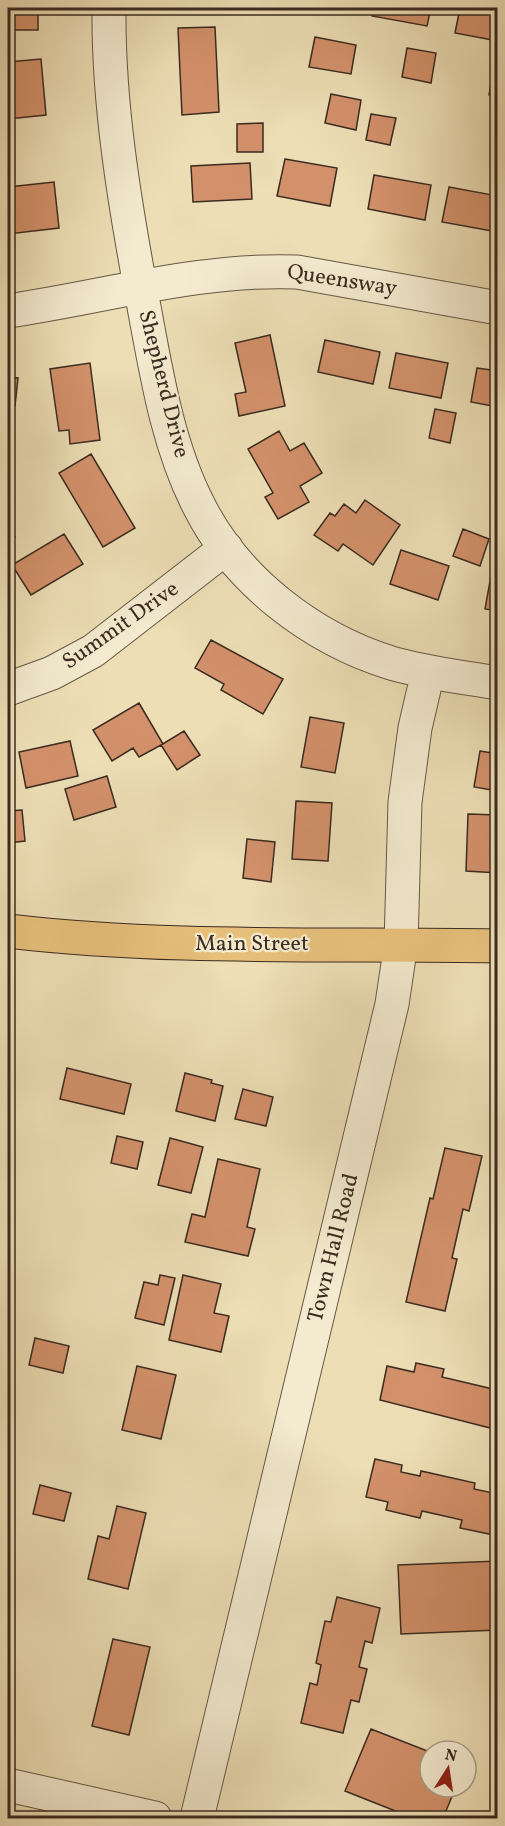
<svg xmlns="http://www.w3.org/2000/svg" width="505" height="1826" font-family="Vollkorn,serif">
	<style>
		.building { fill: #d3916b; stroke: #3a2b20; stroke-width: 1.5 }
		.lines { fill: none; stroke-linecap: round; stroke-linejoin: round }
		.minor-casing { stroke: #675845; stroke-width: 35 }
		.major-casing { stroke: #3a2b20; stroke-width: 35 }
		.minor { stroke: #f3eacf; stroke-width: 33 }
		.major { stroke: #e6bf7a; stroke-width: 33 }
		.labels { text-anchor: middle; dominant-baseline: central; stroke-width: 4.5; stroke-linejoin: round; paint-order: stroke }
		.street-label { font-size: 22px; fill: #3a2b20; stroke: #f3eacf }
	</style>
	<rect width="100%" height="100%" fill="#eddeb5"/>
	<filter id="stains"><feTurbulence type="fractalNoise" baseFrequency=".00333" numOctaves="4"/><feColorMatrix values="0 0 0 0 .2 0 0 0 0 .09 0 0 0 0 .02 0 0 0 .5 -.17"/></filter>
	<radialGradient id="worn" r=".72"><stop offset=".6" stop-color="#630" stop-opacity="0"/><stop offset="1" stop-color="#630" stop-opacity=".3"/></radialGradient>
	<!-- building -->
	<path class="building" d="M8 8H38V30H8Z
		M174 8H210L209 14 174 10Z
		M373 8H431L427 26 372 16Z
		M460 8H498V41L455 33Z
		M215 27 219 112 182 115 178 28Z
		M315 37 356 45 351 74 309 67Z
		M407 48 436 53 431 83 402 77Z
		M41 59 46 115 8 119V83H10L8 62Z
		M494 65 498 66V97L489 95Z
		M331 94 361 100 356 130 325 123Z
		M371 114 396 118 390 145 366 140Z
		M263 123V152H237V124Z
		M285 159 337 168 330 206 277 196Z
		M250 163 252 199 193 202 191 166Z
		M374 175 431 185 425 220 368 209Z
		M54 182 59 228 8 234V187Z
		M449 187 498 196V232L442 222Z
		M270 335 285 406 239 416 235 394 246 392 235 343Z
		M325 340 380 352 373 384 318 372Z
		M396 353 448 363 441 398 389 388Z
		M90 363 100 440 70 444 69 430 59 431 50 369Z
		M477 368 498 371V407L471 402Z
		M8 377 18 378 15 406 8 405Z
		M435 409 456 413 450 443 429 438Z
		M279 431 290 451 304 443 322 473 300 486 309 502 278 519 265 497 273 493 248 449Z
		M91 454 135 528 103 547 59 473Z
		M365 500 400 525 373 565 343 544 338 551 314 535 330 513 335 516 344 504 356 513Z
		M8 515 15 537 8 539Z
		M463 529 489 539 480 566 453 556Z
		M64 534 83 564 31 595 12 565Z
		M401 550 449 566 438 600 390 584Z
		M492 570 498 571V611L485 609Z
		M211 640 283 679 263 714 221 690 224 684 195 668Z
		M139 703 163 744 139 757 133 748 112 761 93 730Z
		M310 717 344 723 335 773 301 767Z
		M184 731 200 755 177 770 161 745Z
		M70 741 78 776 26 788 19 752Z
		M480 751 498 754V791L474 787Z
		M107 776 116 807 74 820 65 789Z
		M296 801 332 803 328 861 292 859Z
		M22 810 25 841 8 843V811Z
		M468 814 498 815V873L466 871Z
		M247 839 275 842 271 882 243 878Z
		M67 1068 131 1084 124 1114 60 1099Z
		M185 1073 212 1080 211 1083 223 1086 215 1121 176 1111Z
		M243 1089 273 1097 266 1126 235 1119Z
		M117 1136 143 1142 137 1169 111 1163Z
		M170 1138 203 1147 191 1193 158 1185Z
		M445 1148 482 1156 469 1211 463 1209 452 1258 457 1259 445 1311 406 1302 430 1198 433 1199Z
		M218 1159 260 1169 247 1227 255 1229 248 1256 185 1242 192 1214 205 1217Z
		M160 1275 175 1278 164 1325 135 1318 144 1282 158 1285Z
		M183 1275 221 1284 214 1313 229 1316 221 1352 169 1340Z
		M35 1338 69 1346 63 1373 29 1365Z
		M416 1363 444 1369 442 1377 493 1389 494 1382 498 1383V1430L380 1400 387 1366 414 1372Z
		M137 1366 176 1375 161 1439 122 1430Z
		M375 1459 402 1465 401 1472 420 1476 421 1471 475 1483 474 1489 498 1494V1529L495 1528 494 1535 460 1528 462 1520 422 1511 420 1518 386 1510 388 1502 366 1497Z
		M40 1485 71 1493 64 1521 33 1514Z
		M117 1506 146 1513 128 1589 88 1579 98 1536 109 1539Z
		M498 1561V1630L401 1634 398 1565Z
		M337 1597 380 1608 372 1643 365 1641 359 1667 367 1669 359 1702 351 1700 343 1733 301 1723 310 1683 317 1685 321 1665 316 1663 325 1621 331 1622Z
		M113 1639 150 1647 129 1735 92 1726Z
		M371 1729 430 1752V1787H456L443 1818H413L345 1791Z"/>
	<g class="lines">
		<defs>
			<path id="minor" d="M109 8C108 102 124 199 141 291 155 363 165 440 199 506 236 580 311 638 391 663 425 673 462 677 498 683
				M8 311C104 297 200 268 297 272L498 308
				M8 689 52 673 93 651 226 548
				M8 1785 155 1818
				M197 1818 392 1004 401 944 405 802 415 728 428 672"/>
			<path id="major" d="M8 931C170 950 334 943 498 946"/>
		</defs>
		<!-- minor casing -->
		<use href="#minor" class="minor-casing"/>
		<!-- major casing -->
		<use href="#major" class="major-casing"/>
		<!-- minor -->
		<use href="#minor" class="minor"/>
		<!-- major -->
		<use href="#major" class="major"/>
	</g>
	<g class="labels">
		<!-- street labels -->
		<g class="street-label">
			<text transform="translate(342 281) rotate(9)">Queensway</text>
			<text transform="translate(163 384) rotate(76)">Shepherd Drive</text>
			<text transform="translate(121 626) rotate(-35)">Summit Drive</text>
			<text x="252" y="944">Main Street</text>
			<text transform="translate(334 1248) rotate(-76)">Town Hall Road</text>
		</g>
	</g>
	<!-- margin -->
	<rect width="505" height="1826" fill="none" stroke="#eddeb5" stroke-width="30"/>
	<rect x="9" y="9" width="487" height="1808" fill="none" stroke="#3a2b20" stroke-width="3"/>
	<rect x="15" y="15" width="475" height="1796" fill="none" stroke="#3a2b20" stroke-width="1.5"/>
	<!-- north arrow -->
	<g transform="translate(448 1769) rotate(12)"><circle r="28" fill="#f3eacf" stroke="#a99e89" stroke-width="1.5"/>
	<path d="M0-4.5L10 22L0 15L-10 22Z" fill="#8f2418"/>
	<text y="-9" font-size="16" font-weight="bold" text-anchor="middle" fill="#3a2b20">N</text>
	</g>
	<rect width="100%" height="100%" filter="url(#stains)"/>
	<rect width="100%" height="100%" fill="url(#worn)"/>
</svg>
